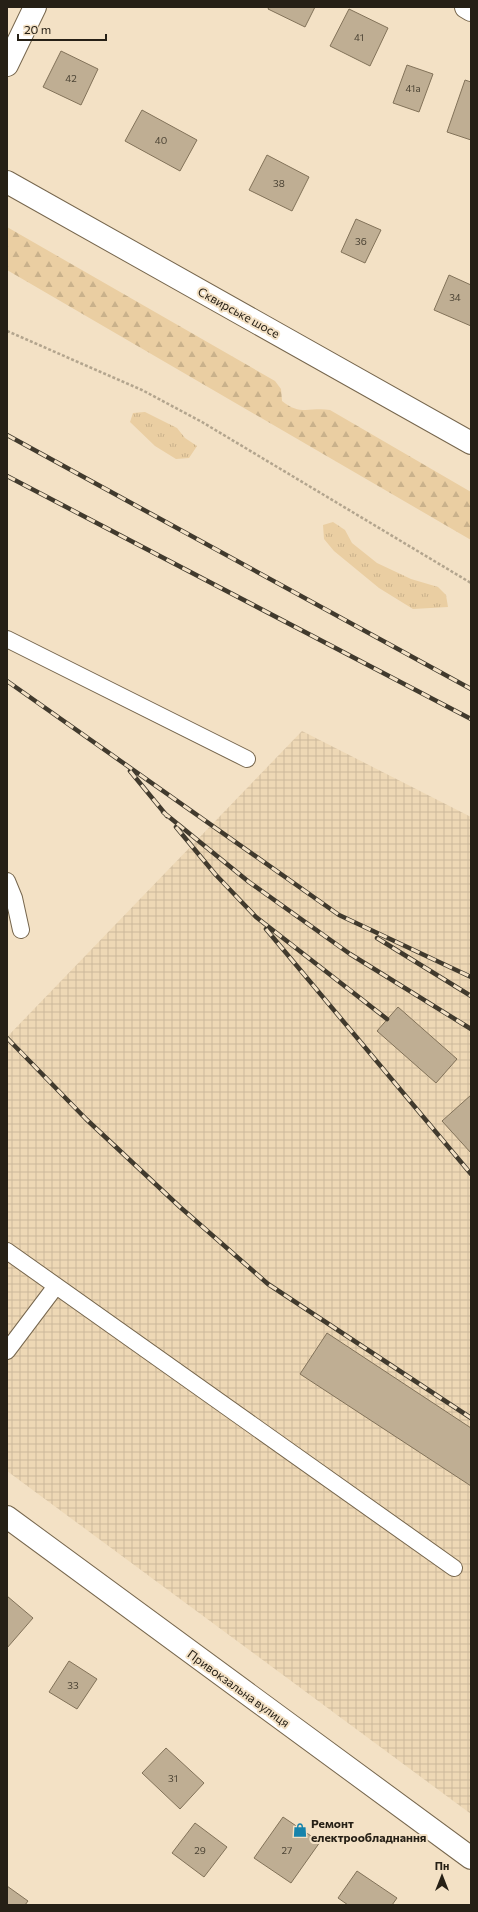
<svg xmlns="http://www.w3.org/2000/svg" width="478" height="1912" font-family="Commissioner,sans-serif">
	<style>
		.industrial { fill: url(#industrial-grid) }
		.grass { fill: url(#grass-tufts) }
		.forest { fill: url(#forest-firs) }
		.building { fill: #bfae93; stroke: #827259 }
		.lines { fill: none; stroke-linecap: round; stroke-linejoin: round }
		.lane-casing { stroke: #76664d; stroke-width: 18 }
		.street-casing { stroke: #76664d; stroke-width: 24 }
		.secondary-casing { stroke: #76664d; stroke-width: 24 }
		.primary-casing { stroke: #76664d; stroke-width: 24 }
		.path { stroke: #b3a58e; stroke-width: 2.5; stroke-dasharray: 3 2; stroke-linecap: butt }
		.lane { stroke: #fff; stroke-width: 16 }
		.street { stroke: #fff; stroke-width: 22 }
		.secondary { stroke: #fff; stroke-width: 22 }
		.primary { stroke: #fff; stroke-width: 22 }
		.rail-casing { stroke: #413a2d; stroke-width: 4.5 }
		.rail { stroke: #f3e1c5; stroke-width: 3; stroke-dasharray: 9; stroke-linecap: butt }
		.labels { text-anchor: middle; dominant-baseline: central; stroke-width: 4; stroke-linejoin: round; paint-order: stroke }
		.number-label { font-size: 10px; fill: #4c4435 }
		.street-label { font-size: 12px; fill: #262016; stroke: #f3e1c5 }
		.poi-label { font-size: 12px; font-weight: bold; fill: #262016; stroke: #f3e1c5; text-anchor: start }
	</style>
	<defs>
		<pattern id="industrial-grid" width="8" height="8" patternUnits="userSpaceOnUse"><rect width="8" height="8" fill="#eed8b5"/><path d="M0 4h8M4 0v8" fill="none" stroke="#ccb99b"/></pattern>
		<pattern id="grass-tufts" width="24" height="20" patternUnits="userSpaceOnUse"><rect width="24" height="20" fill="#eacea2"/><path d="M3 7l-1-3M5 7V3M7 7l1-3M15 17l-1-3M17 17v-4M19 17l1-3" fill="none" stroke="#c9b18b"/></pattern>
		<pattern id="forest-firs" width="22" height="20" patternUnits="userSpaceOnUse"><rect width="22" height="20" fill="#eacea2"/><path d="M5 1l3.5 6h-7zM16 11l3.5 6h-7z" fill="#c9b18b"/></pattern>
	</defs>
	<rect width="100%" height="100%" fill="#f3e1c5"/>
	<!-- industrial -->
	<path class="industrial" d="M302 731 471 817V1814L7 1471V1037Z"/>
	<!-- grass -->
	<path class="grass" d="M145 412 177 428 185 438 197 446 189 458 176 459 155 446 130 422 133 413Z
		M333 522 345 530 352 543 377 563 411 579 438 587 446 595 448 607 413 609 379 588 334 551 324 539 323 525Z"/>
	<!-- forest -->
	<path class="forest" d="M7 227 275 381 281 389 282 401C300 416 310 407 330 410L471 492V540L7 270Z"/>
	<!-- building -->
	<path class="building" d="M269 7H315L305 27 268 9Z
		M349 9 388 28 370 66 330 46Z
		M61 51 98 69 81 105 43 87Z
		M407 65 433 74 419 112 393 103Z
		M465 80 471 82V140L447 132Z
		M142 110 197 140 180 171 125 141Z
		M267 155 309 177 292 211 249 190Z
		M356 219 381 230 365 263 341 252Z
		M449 275 471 285V326L434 310Z
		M398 1007 457 1059 436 1083 377 1031Z
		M471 1095V1153L442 1121Z
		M327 1333 471 1428V1486L300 1374Z
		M7 1596 33 1618 7 1648Z
		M69 1661 97 1679 77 1709 49 1692Z
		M166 1748 204 1783 180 1809 142 1773Z
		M283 1817 320 1842 291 1883 254 1858Z
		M195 1823 227 1847 204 1877 172 1853Z
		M357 1871 397 1898 392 1905H348L338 1898Z
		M7 1886 28 1901 25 1905H7Z"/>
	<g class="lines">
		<defs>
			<path id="lane" d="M7 639 247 759
				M7 881 14 898 21 930
				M7 1251 454 1568
				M7 1351 56 1286"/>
			<path id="street" d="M466 7 471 10"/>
			<path id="secondary" d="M7 65 35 7
				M7 1517 471 1858"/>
			<path id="primary" d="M7 182 471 443"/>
		</defs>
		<!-- lane casing -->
		<use href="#lane" class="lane-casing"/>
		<!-- street casing -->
		<use href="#street" class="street-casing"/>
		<!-- secondary casing -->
		<use href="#secondary" class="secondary-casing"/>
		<!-- primary casing -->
		<use href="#primary" class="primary-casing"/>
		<!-- path -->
		<path class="path" d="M7 331 142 390 202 422 471 583"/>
		<!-- lane -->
		<use href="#lane" class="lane"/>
		<!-- street -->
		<use href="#street" class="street"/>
		<!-- secondary -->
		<use href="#secondary" class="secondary"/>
		<!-- primary -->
		<use href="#primary" class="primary"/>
		<defs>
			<path id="rail" d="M7 435 471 689
				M7 476 471 719
				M7 681 339 915 471 977
				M130 771 167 816
				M163 812 249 882 350 954 471 1029
				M176 827 215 874 256 917 387 1019
				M266 929 471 1174
				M377 938 471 996
				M7 1038 86 1119 180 1207 268 1284 471 1418"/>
		</defs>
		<!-- rail casing -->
		<use href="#rail" class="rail-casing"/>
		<!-- rail -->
		<use href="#rail" class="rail"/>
	</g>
	<!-- icons -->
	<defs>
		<symbol id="shop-bare" viewBox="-9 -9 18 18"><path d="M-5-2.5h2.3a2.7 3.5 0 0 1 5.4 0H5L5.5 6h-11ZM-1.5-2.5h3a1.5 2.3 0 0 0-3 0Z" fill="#1683ab" stroke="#f3e1c5" stroke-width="2.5" paint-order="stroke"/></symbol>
	</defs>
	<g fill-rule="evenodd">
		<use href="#shop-bare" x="290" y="1820" width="20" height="20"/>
	</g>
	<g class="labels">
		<!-- number labels -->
		<g class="number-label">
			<text x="359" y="37">41</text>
			<text x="71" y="78">42</text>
			<text x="413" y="88">41а</text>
			<text x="161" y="140">40</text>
			<text x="279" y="183">38</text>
			<text x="361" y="241">36</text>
			<text x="455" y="297">34</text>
			<text x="73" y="1685">33</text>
			<text x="173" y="1778">31</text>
			<text x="200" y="1850">29</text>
			<text x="287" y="1850">27</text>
		</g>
		<!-- street labels -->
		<g class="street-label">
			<text transform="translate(239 312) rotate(29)">Сквирське шосе</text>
			<text transform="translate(239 1688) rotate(36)">Привокзальна вулиця</text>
		</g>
		<!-- poi labels -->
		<g class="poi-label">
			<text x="311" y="1823">Ремонт<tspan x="311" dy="14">електрообладнання</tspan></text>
		</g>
	</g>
	<!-- border -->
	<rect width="478" height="1912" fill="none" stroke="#262016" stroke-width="16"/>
	<!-- north arrow -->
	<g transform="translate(442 1876)" stroke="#f3e1c5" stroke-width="3" paint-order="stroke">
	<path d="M0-3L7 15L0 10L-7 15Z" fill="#262016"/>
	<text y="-6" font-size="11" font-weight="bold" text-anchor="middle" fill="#262016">Пн</text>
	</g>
	<!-- scale -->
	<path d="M18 34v6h88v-6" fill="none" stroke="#262016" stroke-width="2"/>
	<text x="24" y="34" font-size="12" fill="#262016" stroke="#f3e1c5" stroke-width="3" paint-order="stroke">20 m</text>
</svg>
